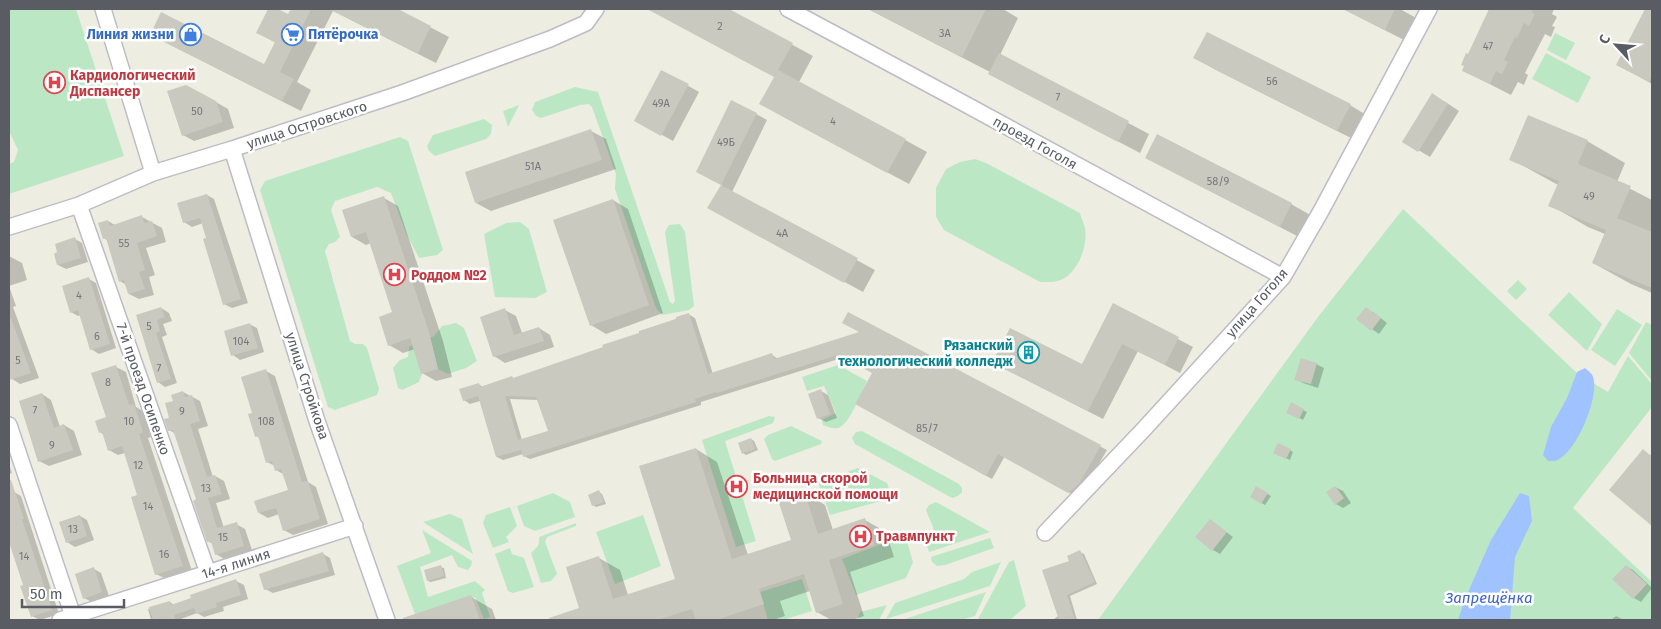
<svg xmlns="http://www.w3.org/2000/svg" width="1661" height="629" font-family="'Fira Sans',sans-serif">
	<style>
		.green { fill: #bce7c5 }
		.water { fill: #a0c2ff }
		.shadow { fill: #0003; fill-rule: evenodd }
		.building { fill: #cac9c0; fill-rule: evenodd }
		.lines { fill: none; stroke-linecap: round; stroke-linejoin: round }
		.minor-casing { stroke: #bcbdc4; stroke-width: 18 }
		.minor { stroke: #fff; stroke-width: 15 }
		.labels { text-anchor: middle; dominant-baseline: central; stroke-width: 5; stroke-linejoin: round; paint-order: stroke }
		.number-label { font-size: 11px; fill: #76777a }
		.shop-label { font-size: 14px; font-weight: bold; fill: #366cbe; stroke: #fff; text-anchor: end }
		.health-label { font-size: 14px; font-weight: bold; fill: #be3a42; stroke: #fff; text-anchor: start }
		.street-label { font-size: 14px; fill: #5a5c63; stroke: #fff }
		.culture-label { font-size: 14px; font-weight: bold; fill: #0d838f; stroke: #fff; text-anchor: end }
		.water-label { font-size: 15px; font-style: italic; fill: #3e65c7; stroke: #fff }
	</style>
	<rect width="100%" height="100%" fill="#eeede1"/>
	<!-- green -->
	<path class="green" d="M9 9H76L124 156 9 194V164L14 162 18 150 9 131Z
		M1555 33 1575 43 1566 60 1547 50Z
		M1546 53 1591 77 1578 103 1532 79Z
		M575 87 598 92 670 302 673 304 675 301 665 232 669 225 680 224 685 232 694 306 689 310 662 315 656 308 615 189 616 174 592 107 589 104 580 105 541 118 536 116 532 110 535 102Z
		M519 105 508 127 503 111Z
		M484 119 492 125 491 134 486 139 435 156 429 151 427 146 433 135Z
		M400 137 408 141 443 250 437 255 419 258 406 233 391 193 377 187 335 201 331 210 340 237 335 242 329 244 325 251 350 341 355 344H363L367 348 379 389 377 395 335 410 328 407 260 190 265 181Z
		M975 159 986 163 1080 213C1081 218 1084 223 1085 228 1088 245 1079 270 1063 279 1056 283 1047 282 1040 282L944 230 936 217V188L946 169 960 162Z
		M1403 209 1578 374 1608 392 1628 356 1652 384V407L1573 508 1652 582V620H1098L1318 317Z
		M520 222 529 229 547 292 535 298 495 297 484 234 506 223Z
		M1518 280 1527 289 1516 300 1507 291Z
		M1569 292 1602 324 1587 351 1548 315Z
		M1617 309 1642 325 1615 366 1591 350Z
		M1646 322 1652 325V381L1629 353Z
		M456 323 464 328 477 361 466 368 448 374 438 369 432 346 419 382 402 390 398 388 393 368 400 360 408 357 409 347 434 336 442 326Z
		M838 365 867 381C862 391 849 426 838 428 833 429 828 427 823 425L822 420 836 413 824 386 807 391 802 377Z
		M769 416 775 417 773 423 725 441 756 541 736 547 702 440Z
		M791 426 822 441 821 444 775 461 772 459 764 439 768 435Z
		M862 431 959 484 962 488V492L958 496 952 498 855 444 852 438 856 432Z
		M858 468 887 483 892 498 830 515 818 482Z
		M553 493 570 502 575 517 535 531 524 526 517 506Z
		M936 502 990 532 929 552 927 546C941 536 931 524 926 510L929 505Z
		M510 507 517 526 506 537 509 542 493 548 483 523 486 515Z
		M450 514 462 519 473 554 423 522Z
		M643 515 661 566 615 584 596 532Z
		M576 523V526L547 537 545 542 557 574 551 581 541 583 531 553C537 548 540 545 539 537Z
		M422 530 472 561 471 566 468 570 458 567 452 555 420 567 428 597 475 581 485 590 482 593 490 617 484 619 475 597 472 599 415 614 397 566 431 553Z
		M905 535 913 562 906 578 856 595 842 559Z
		M990 538 994 548 945 565 937 566 932 562 931 557Z
		M510 548 512 554 524 558 534 587 513 593 508 591 495 554Z
		M1014 560 1026 606 1010 620H975L978 619 1009 562Z
		M1001 562 990 586 886 619 895 603 964 579 972 572Z
		M802 579 812 611 783 620H768L760 592Z
		M986 592 975 616 961 620H902Z
		M887 605 879 620H857L860 612Z"/>
	<!-- water -->
	<path class="water" d="M1585 368C1588 371 1592 373 1593 377 1600 396 1576 455 1555 461 1553 461 1550 461 1548 461L1543 455 1551 427 1567 398 1577 372Z
		M1520 493 1529 496 1532 521 1515 557 1510 620H1458L1465 599 1491 540Z"/>
	<!-- shadow -->
	<path class="shadow" d="M270 9H275L289 16 292 9H395L449 37 436 63 333 11 297 82 311 90 301 111 169 44 265 66 276 43 258 33Z
		M650 9H727L813 56 799 82 927 152 909 184 782 116 775 77Z
		M868 9H1003L1018 18 1000 55 1149 134 1140 153 1011 85 990 72Z
		M1343 9H1400L1418 19 1406 41Z
		M1491 9H1554L1552 14 1557 17 1552 26 1555 27 1551 37 1545 34 1525 73 1528 75 1524 85 1518 82 1511 95 1464 71 1468 56Z
		M1646 9H1652V84L1617 64Z
		M1195 58 1350 105 1371 118 1359 142 1216 70Z
		M662 71 699 92 673 141 635 120Z
		M1444 101 1459 111 1430 157 1403 141Z
		M216 102 228 109 234 128 194 141 183 135Z
		M756 114 767 120 732 192 875 270 863 292 709 208 722 185 708 178Z
		M591 131 606 139 616 169 491 211 476 203Z
		M1587 141 1625 163 1617 182 1652 200V293L1631 284 1593 263 1605 234 1588 227 1550 205 1558 185 1511 159Z
		M1146 158 1291 204 1312 216 1301 238Z
		M207 195 214 199 248 303 232 308 224 304 203 223 192 227 184 222Z
		M384 198 398 206 443 341 452 377 436 381 422 373 415 349 403 353 389 345 394 313 371 243 366 245 352 237Z
		M613 200 628 209 663 313 606 334 591 325Z
		M142 217 162 228 166 242 146 248 155 275 149 277 154 295 139 299 129 294 125 284 120 281 108 241 104 238 108 221 115 225Z
		M75 239 82 243 88 262 66 269 58 265Z
		M9 256 22 263 27 280 9 286 16 306 13 307 39 378 20 384 12 379 9 370Z
		M89 279 96 283 116 348 99 354 91 349 81 315 78 316 71 312Z
		M1113 305 1193 347 1180 373 1138 351 1103 419 1009 371 1082 366Z
		M161 308 169 313 172 321 163 324 167 335 162 337 177 383 165 387 158 382 137 316Z
		M505 310 516 316 522 333 539 328 550 335 554 347 505 363 494 356Z
		M1373 312 1387 323 1379 334 1358 319Z
		M688 314 695 318 713 374 772 355 778 359 861 333 848 314 1107 450 1085 487 1075 496 1005 456 992 479 856 404 874 373 845 357 701 402V405L530 459 524 456 523 454 503 460 497 457 480 401 470 404 464 400 478 384 483 387 512 377 514 379 605 348ZM510 399 538 400 549 431 522 440Z
		M249 324 257 328 264 352 240 360 233 355Z
		M1316 364 1324 368 1318 388 1303 383 1296 379Z
		M116 367 126 372 136 407 143 411 151 437 148 438 192 571 166 579 156 574 138 496 125 453 118 455 109 450 104 435 100 432 107 418Z
		M266 371 275 376 308 482 316 487 328 524 293 535 284 530 279 514 268 518 259 513 290 491 285 475 276 470 275 466 267 462 260 438 256 436 254 414Z
		M821 391 828 395 837 418 826 422 818 418Z
		M183 392 200 401 208 426 198 429 213 477 215 476 224 481 230 499 216 503 224 528 236 524 245 529 252 550 224 559 216 554 213 544 208 541 198 500 176 434 169 430 175 401Z
		M42 394 51 400 60 427 64 425 74 431 82 455 49 466 39 461Z
		M1303 410 1307 412 1303 420 1288 412Z
		M751 439 754 441 758 450 746 455 743 453Z
		M696 449 717 462 748 555 793 540 804 492 825 505 833 530 865 520 886 532 894 557 850 572 864 616 852 620H831L817 612 810 591 780 601 785 616 773 620H546L581 609 599 558 620 570 628 595 677 580Z
		M1290 450 1293 452 1290 460 1278 455Z
		M1643 451 1652 456V524L1611 490Z
		M9 464 12 473 9 474Z
		M1335 487 1343 491 1351 503 1343 508 1336 504Z
		M1257 488 1271 496 1265 505 1251 497Z
		M14 492 21 496 59 614 40 620 32 616 25 586 9 535V493Z
		M599 492 602 494 606 504 596 507 593 505Z
		M80 516 87 520 94 540 75 547 67 542Z
		M1210 520 1233 537 1220 554 1213 550Z
		M1080 552 1084 554 1097 584 1070 596 1077 620H1053L1059 615 1070 561Z
		M323 554 330 558 335 575 273 593 265 589Z
		M1626 566 1633 570 1652 588 1641 602 1634 598Z
		M440 567 444 568 446 578 431 582 428 581Z
		M94 569 101 573 109 596 92 602 84 598Z
		M236 581 244 585 248 599 223 607 224 611 204 617 197 613 181 619V620H151L148 609 170 602 174 605Z
		M471 597 492 609 496 620H419L417 615Z
		M1616 616 1624 620H1611Z"/>
	<!-- building -->
	<path class="building" d="M268 9H278L288 14 291 9H311L280 72 294 79 282 101 150 35 161 12 264 64 275 42 256 33Z
		M329 9H398L431 26 418 53Z
		M647 9H729L793 43 774 77Z
		M868 9H986L962 57Z
		M1343 9H1395L1385 30Z
		M1489 9H1533L1532 12 1535 14 1529 26 1524 23 1517 38 1515 37 1504 60 1508 62 1502 74 1496 71 1490 84 1462 71 1464 66 1461 65 1466 53 1468 54Z
		M1645 9H1652V75L1649 82 1616 65Z
		M1207 32 1351 104 1337 131 1193 58Z
		M999 53 1129 121 1118 142 988 74Z
		M661 70 689 84 661 136 634 121Z
		M778 70 906 139 887 173 759 104Z
		M186 85 216 101 223 122 182 136 167 91Z
		M1432 93 1448 104 1418 152 1402 142Z
		M731 100 757 113 721 185 696 172Z
		M1528 115 1588 140 1578 164 1631 186 1617 218 1652 232V288L1592 263 1606 230 1548 206 1559 181 1509 160Z
		M591 129 602 160 475 203 465 172Z
		M1157 134 1292 203 1280 227 1145 158Z
		M721 185 858 258 844 283 707 208Z
		M207 194 241 299 223 305 203 239 206 238 200 218 183 223 177 203Z
		M384 196 429 332 438 369 421 374 410 338 388 346 379 317 392 312 366 232 351 237 342 210Z
		M613 199 649 305 590 326 553 220Z
		M142 215 144 223 152 221 157 236 137 243 145 270 139 272 145 289 128 294 124 280 119 282 106 238 103 239 98 223 108 220 110 226Z
		M75 237 81 258 57 265 54 254 57 252 55 244Z
		M89 277 110 344 90 350 78 310 70 313 62 286Z
		M1113 303 1179 337 1165 365 1122 344 1088 411 992 363 1010 328 1082 364Z
		M161 307 165 317 157 320 160 331 156 333 171 379 157 383 136 315Z
		M1366 307 1381 318 1371 331 1356 319Z
		M505 308 514 335 539 327 544 341 493 357 480 317Z
		M848 312 1101 445 1079 484 1068 493 998 454 986 476 855 404 872 373 838 355 717 393 716 392 695 399 696 402 523 457 521 450 496 457 478 396 463 401 459 389 479 383 480 387 512 376 513 378 603 347 602 345 639 333V331L676 319V317L689 313 708 374 772 353 774 359 859 332 842 323ZM505 396 536 397 548 431 518 440Z
		M9 318H11L31 373 9 380Z
		M250 323 258 348 231 356 224 331Z
		M1301 358 1317 363 1311 384 1294 380Z
		M116 365 129 405 134 404 143 432 139 434 183 566 155 575 131 497 137 495 122 446 108 451 102 432 99 433 95 421 106 417 91 373Z
		M266 369 302 482 308 481 320 519 283 531 276 508 258 513 254 501 288 490 281 469 275 471 272 461 266 463 258 436 255 437 248 414 252 413 241 377Z
		M821 389 830 414 817 419 808 394Z
		M183 391 185 397 192 395 200 421 190 424 207 477 215 475 222 494 208 498 217 528 237 522 244 546 215 555 211 541 207 542 197 513 193 501 196 499 173 430 168 431 164 419 169 418 165 403 173 401 171 395Z
		M42 393 54 428 64 424 73 450 38 462 19 401Z
		M1291 402 1304 409 1299 419 1286 413Z
		M751 438 755 449 742 454 738 443Z
		M1278 443 1291 449 1286 459 1273 453Z
		M696 448 732 559 791 540 778 500 804 491 818 534 865 518 874 545 829 560 843 604 816 613 804 574 759 589 764 604 716 620H696L692 609 657 620H549V618L579 608 566 567 599 556 613 599 675 579 639 466Z
		M1643 449 1652 457V526L1609 490Z
		M9 480H11L24 519H22L52 610 31 617 20 586 23 585 9 542Z
		M1256 486 1268 493 1261 504 1250 497Z
		M1335 486 1344 498 1335 505 1326 492Z
		M599 490 604 502 592 506 588 495Z
		M80 515 87 536 66 543 59 522Z
		M1210 519 1227 532 1212 551 1195 537Z
		M1080 550 1095 582 1067 595 1075 620H1059L1042 570 1069 561 1067 556Z
		M323 552 329 571 264 590 259 574Z
		M441 565 444 576 427 581 424 570Z
		M1626 565 1647 584 1633 599 1612 579Z
		M94 567 102 592 83 599 75 574Z
		M236 579 241 595 216 603 217 607 196 614 194 608 174 615 176 620H153L149 607 170 601 171 605 191 598 190 595Z
		M471 595 480 620H403V618Z"/>
	<g class="lines">
		<defs>
			<path id="minor" d="M103 9 153 173
				M788 9 954 98 1283 277
				M232 149 317 421 387 620
				M79 205 208 573
				M9 227 79 205 153 173 232 149 402 93 550 39 586 23 596 9
				M9 425 73 616
				M1045 533 1144 429 1283 277 1321 211 1429 9
				M60 620 355 526"/>
		</defs>
		<!-- minor casing -->
		<use href="#minor" class="minor-casing"/>
		<!-- minor -->
		<use href="#minor" class="minor"/>
	</g>
	<!-- icons -->
	<defs>
		<symbol id="shop-ring" viewBox="-11 -11 22 22"><circle r="9.5" fill="#fff" stroke="#3f7fe0" stroke-width="1.5"/><path d="M-5-2.5h2.3a2.7 3.5 0 0 1 5.4 0H5L5.5 6h-11ZM-1.5-2.5h3a1.5 2.3 0 0 0-3 0Z" fill="#3f7fe0"/></symbol>
		<symbol id="supermarket-ring" viewBox="-11 -11 22 22"><circle r="9.5" fill="#fff" stroke="#3f7fe0" stroke-width="1.5"/><path d="M-6-5.5h2.5l.6 2H6L4.5 2H-2.5L-4.4-4H-6ZM-1.5 3.2a1.3 1.3 0 1 0 .1 0ZM3 3.2a1.3 1.3 0 1 0 .1 0Z" fill="#3f7fe0"/></symbol>
		<symbol id="hospital-ring" viewBox="-11 -11 22 22"><circle r="9.5" fill="#fff" stroke="#e0444e" stroke-width="1.5"/><path d="M-5-5h3v3.5h4V-5h3V5h-3V1.5h-4V5h-3Z" fill="#e0444e"/></symbol>
		<symbol id="building-ring" viewBox="-11 -11 22 22"><circle r="9.5" fill="#fff" stroke="#0f9aa8" stroke-width="1.5"/><path d="M-4-6H4V6H1V3H-1V6H-4ZM-2.5-4.3h1.7v1.8h-1.7ZM.8-4.3h1.7v1.8H.8ZM-2.5-1h1.7V.8h-1.7ZM.8-1h1.7V.8H.8Z" fill="#0f9aa8"/></symbol>
	</defs>
	<g fill-rule="evenodd">
		<use href="#shop-ring" x="178" y="22" width="25" height="25"/>
		<use href="#supermarket-ring" x="280" y="22" width="25" height="25"/>
		<use href="#hospital-ring" x="42" y="70" width="25" height="25"/>
		<use href="#hospital-ring" x="382" y="262" width="25" height="25"/>
		<use href="#building-ring" x="1016" y="340" width="25" height="25"/>
		<use href="#hospital-ring" x="724" y="474" width="25" height="25"/>
		<use href="#hospital-ring" x="848" y="524" width="25" height="25"/>
	</g>
	<g class="labels">
		<!-- number labels -->
		<g class="number-label">
			<text x="720" y="26">2</text>
			<text x="945" y="33">3А</text>
			<text x="1488" y="46">47</text>
			<text x="1272" y="81">56</text>
			<text x="1058" y="97">7</text>
			<text x="661" y="103">49А</text>
			<text x="197" y="111">50</text>
			<text x="833" y="121">4</text>
			<text x="726" y="142">49Б</text>
			<text x="533" y="166">51А</text>
			<text x="1218" y="181">58/9</text>
			<text x="1589" y="196">49</text>
			<text x="782" y="233">4А</text>
			<text x="124" y="243">55</text>
			<text x="79" y="295">4</text>
			<text x="149" y="326">5</text>
			<text x="97" y="336">6</text>
			<text x="241" y="341">104</text>
			<text x="18" y="360">5</text>
			<text x="159" y="368">7</text>
			<text x="108" y="382">8</text>
			<text x="35" y="410">7</text>
			<text x="182" y="411">9</text>
			<text x="129" y="421">10</text>
			<text x="266" y="421">108</text>
			<text x="927" y="428">85/7</text>
			<text x="52" y="445">9</text>
			<text x="138" y="465">12</text>
			<text x="206" y="488">13</text>
			<text x="148" y="506">14</text>
			<text x="73" y="529">13</text>
			<text x="223" y="537">15</text>
			<text x="164" y="554">16</text>
			<text x="24" y="556">14</text>
		</g>
		<!-- shop labels -->
		<g class="shop-label">
			<text x="174" y="34">Линия жизни</text>
			<text x="308" y="34" text-anchor="start">Пятёрочка</text>
		</g>
		<!-- health labels -->
		<g class="health-label">
			<text x="70" y="75">Кардиологический<tspan x="70" dy="16">Диспансер</tspan></text>
			<text x="411" y="275">Роддом №2</text>
			<text x="753" y="478">Больница скорой<tspan x="753" dy="16">медицинской помощи</tspan></text>
			<text x="876" y="536">Травмпункт</text>
		</g>
		<!-- street labels -->
		<g class="street-label">
			<text transform="translate(307 125) rotate(-18)">улица Островского</text>
			<text transform="translate(1035 143) rotate(29)">проезд Гоголя</text>
			<text transform="translate(1257 303) rotate(-49)">улица Гоголя</text>
			<text transform="translate(307 386) rotate(72)">улица Стройкова</text>
			<text transform="translate(143 389) rotate(71)">7-й проезд Осипенко</text>
			<text transform="translate(236 564) rotate(-18)">14-я линия</text>
		</g>
		<!-- culture labels -->
		<g class="culture-label">
			<text x="1013" y="345">Рязанский<tspan x="1013" dy="16">технологический колледж</tspan></text>
		</g>
		<!-- water labels -->
		<g class="water-label">
			<text x="1489" y="598">Запрещёнка</text>
		</g>
	</g>
	<!-- border -->
	<rect width="1661" height="629" fill="none" stroke="#5a5c63" stroke-width="20"/>
	<!-- north arrow -->
	<g transform="translate(1616 45) rotate(296)" stroke="#ffffff" stroke-width="4" paint-order="stroke">
	<path d="M0-4L9 19L0 12L-9 19Z" fill="#5a5c63"/>
	<text y="-8" font-size="14" font-weight="bold" text-anchor="middle" fill="#5a5c63">С</text>
	</g>
	<!-- scale -->
	<path d="M22 599v8h102v-8" fill="none" stroke="#5a5c63" stroke-width="2.5"/>
	<text x="30" y="599" font-size="15" fill="#5a5c63" stroke="#ffffff" stroke-width="4" paint-order="stroke">50 m</text>
</svg>
